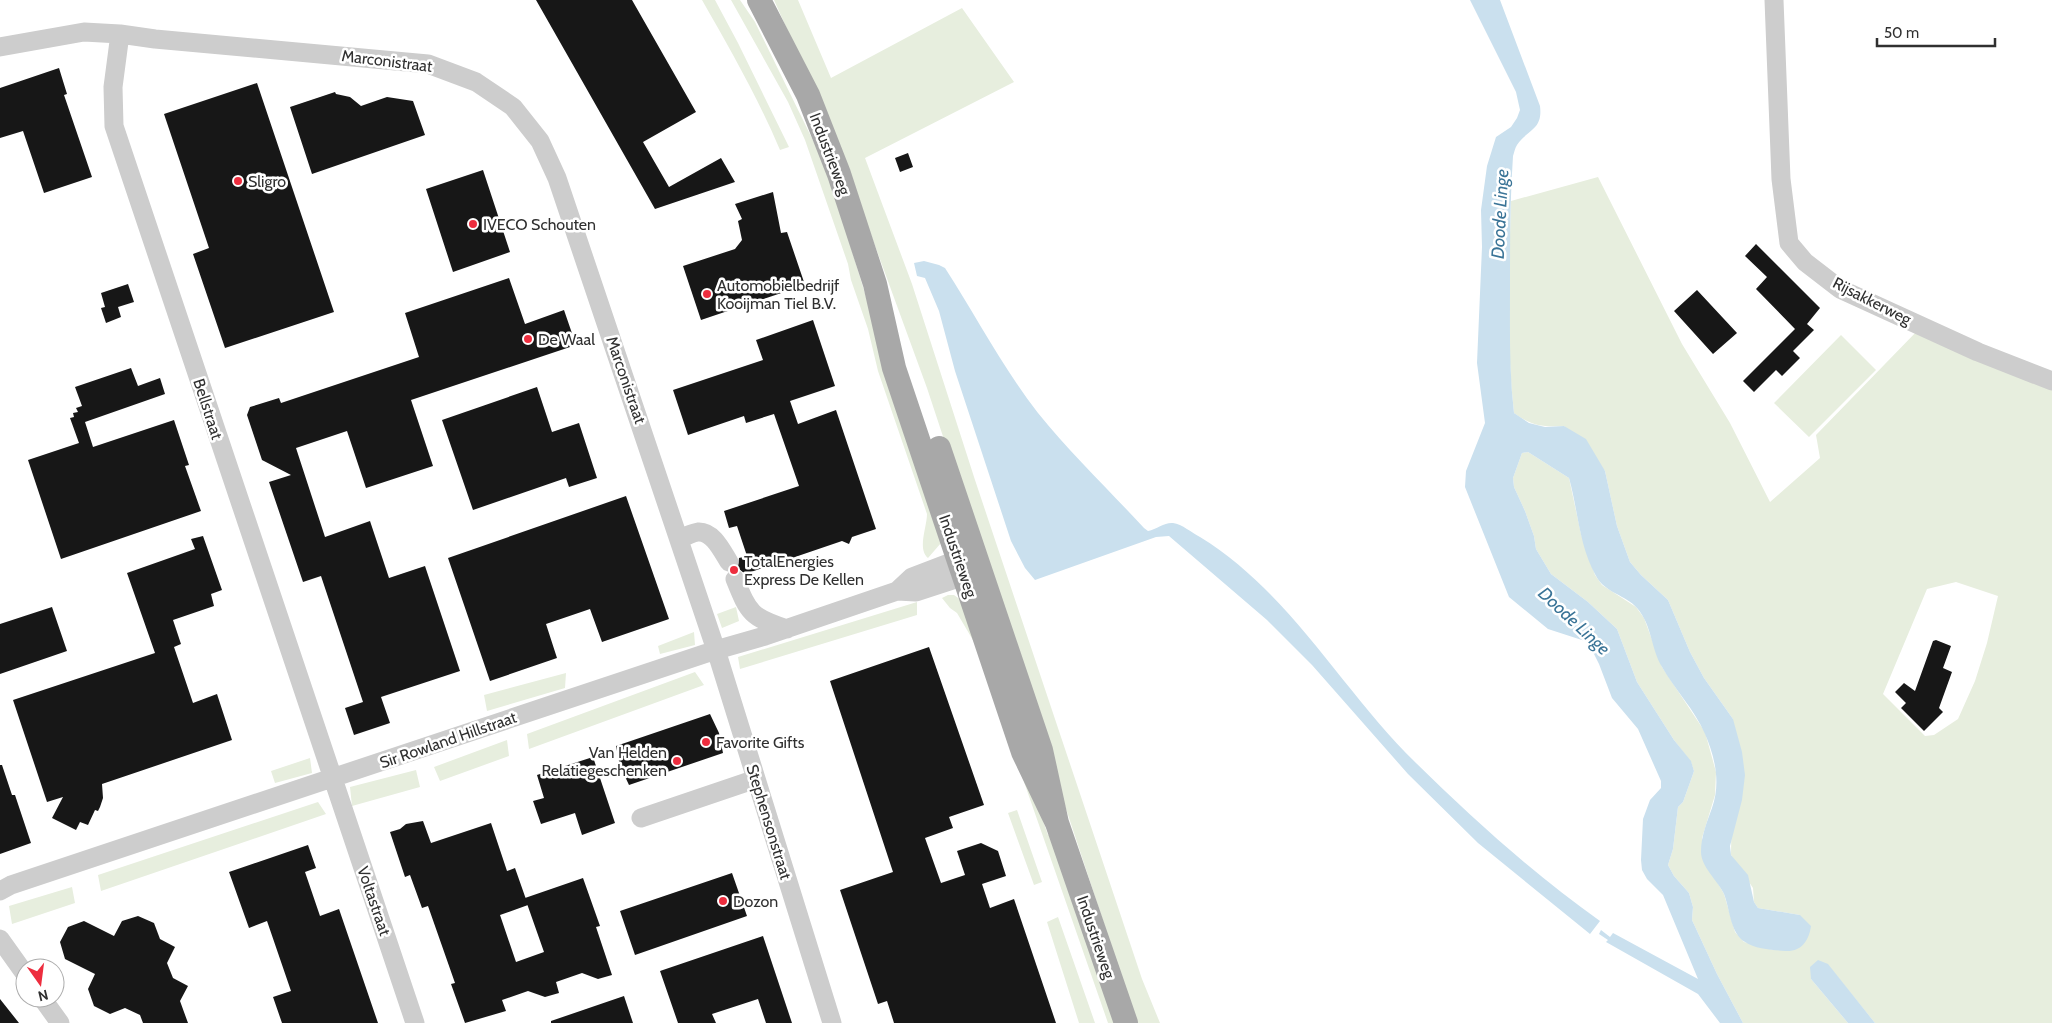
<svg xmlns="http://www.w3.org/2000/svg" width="2052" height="1023" font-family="Cabin,sans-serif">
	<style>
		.green { fill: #e7eede; fill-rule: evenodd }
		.water { fill: #cae0ee }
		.building { fill: #171717 }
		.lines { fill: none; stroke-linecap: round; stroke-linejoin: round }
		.minor { stroke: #cdcdcd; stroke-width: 19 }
		.major { stroke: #a8a8a8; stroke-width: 24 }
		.poi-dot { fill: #ed2d3e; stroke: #fff; stroke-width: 2 }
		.labels { text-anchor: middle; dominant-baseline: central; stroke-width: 5; stroke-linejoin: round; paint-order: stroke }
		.street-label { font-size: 16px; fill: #303030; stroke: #fff }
		.poi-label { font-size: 16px; fill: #303030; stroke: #fff; text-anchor: start }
		.water-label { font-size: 18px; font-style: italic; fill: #3a7497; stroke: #fff }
	</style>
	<rect width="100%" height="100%" fill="#fff"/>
	<!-- green -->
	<path class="green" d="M702 0H715L738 43 789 147 780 150C758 98 730 49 702 0Z
		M731 0H740L755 22 827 169 941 543 928 558C917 549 927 527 927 514L878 371 868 329 851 280 848 264 805 140 788 102Z
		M774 0H798L831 78 962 8 1014 82 865 158 912 284 975 480 1142 979 1160 1023H1138L1113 951 927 388 866 221 846 161Z
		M1598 177 1682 344 1730 423 1770 502 1820 458 1816 435 1919 329 2052 390V1023H1875L1828 965 1811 979 1848 1023H1743L1717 974 1692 920 1693 907 1689 893 1674 876 1668 865 1673 849 1678 807 1683 802 1692 777 1694 771 1691 762 1674 740 1637 682 1617 629 1588 602 1551 574 1536 549 1534 536 1525 511 1514 487 1513 478 1522 453 1528 452 1569 478 1581 534 1595 575 1602 585 1636 607 1644 618 1662 667 1705 732 1716 772 1715 795 1702 838 1716 880 1724 894 1735 932 1744 942 1773 950 1800 915 1758 908 1754 902 1753 888 1731 855 1733 719 1704 678 1690 652 1668 600 1641 575 1630 562 1617 526 1605 471 1564 426C1542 427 1532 426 1514 413 1506 343 1509 271 1511 201ZM1956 582 1998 596 1987 643 1975 681 1958 719 1934 735 1925 736 1883 694 1927 589Z
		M1841 335 1876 370 1809 437 1774 403Z
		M948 595H954L965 603 990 669 1048 835H1050L1119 1023H1108L977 647 957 613 950 608 942 598Z
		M917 602V615L740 669 738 657Z
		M736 607 739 621 722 628 717 614Z
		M694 632 695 645 660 654 658 646Z
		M695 672 704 685 529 749 527 734Z
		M566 673 565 688 487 711 484 695Z
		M507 740 509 756 440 781 434 767Z
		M310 758 312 773 275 783 271 771Z
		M416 770 420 787 352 806 350 787Z
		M318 802 326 814 101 891 98 875Z
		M1017 810 1042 882 1034 885 1008 813Z
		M72 887 75 903 12 924 9 906Z
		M1058 917 1095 1023H1079L1047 922Z"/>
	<!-- water -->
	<path class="water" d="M1470 0H1500L1540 106C1543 130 1528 129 1517 145 1515 148 1514 153 1513 156 1510 199 1510 243 1510 287 1510 329 1509 371 1514 413L1529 423 1545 427 1564 426 1586 439 1605 471 1617 526 1630 562 1641 575 1668 600 1690 652 1704 678 1733 719 1742 752 1745 775 1742 800 1730 846 1731 855 1748 875 1754 902 1758 908 1800 915 1811 926C1809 940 1802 952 1785 951 1773 950 1755 949 1745 942 1730 933 1730 909 1724 894 1718 881 1701 867 1701 852 1701 836 1707 822 1712 808 1721 783 1715 757 1705 734 1695 710 1675 690 1662 667 1651 649 1652 625 1637 608 1626 595 1605 593 1596 576 1579 546 1578 510 1569 478L1528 452 1522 453 1513 478 1514 487 1525 511 1534 536 1536 549 1551 574 1588 602 1617 629 1637 682 1674 740 1691 761 1694 771 1692 777 1683 802 1678 807 1673 849 1668 865 1674 876 1689 893 1693 907 1692 920 1717 974 1743 1023H1720L1698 994 1606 942 1608 940 1599 934 1601 930 1610 937 1613 933 1698 979 1663 895 1647 879 1642 870 1641 860 1643 819 1650 800 1661 788V781L1638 729 1612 698 1599 664 1588 642 1548 629 1509 597 1465 487 1466 471 1485 423 1477 363 1482 247 1481 210 1487 166 1496 137 1511 127 1517 118 1520 110 1516 92Z
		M924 261 939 265 945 268C976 316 1003 368 1038 413 1071 454 1109 490 1144 528L1148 531C1157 529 1165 522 1173 523 1182 524 1192 533 1200 537 1290 592 1342 691 1416 763 1474 820 1534 874 1600 921L1590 934 1478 843 1408 774 1312 665 1267 620 1169 536 1156 537 1035 580 1025 568 1011 541 955 371 939 311 925 278 917 276 914 263Z
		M1818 960 1828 964 1875 1023H1848L1811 979 1810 967Z"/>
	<!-- building -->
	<path class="building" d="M536 0H632L696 112 643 142 669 187 721 158 735 182 655 209Z
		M59 68 67 94 64 95 92 177 44 193 23 131 0 138V88Z
		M257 83 334 312 225 348 193 254 209 248 164 114Z
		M335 92 336 94 350 97 361 106 387 97 413 101 425 135 312 174 290 107Z
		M908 153 913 167 900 172 895 158Z
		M483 170 510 252 453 272 426 189Z
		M773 192 781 233 787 232 805 285 701 320 683 266 735 249 742 240 738 221 742 219 735 204Z
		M1756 244 1820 308 1807 324 1814 330 1793 351 1800 358 1782 376 1776 370 1754 392 1743 381 1795 329 1756 289 1767 277 1745 256Z
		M509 278 525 324 564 310 576 345 411 400 433 466 366 488 347 431 296 448 325 537 370 521 389 578 425 566 460 671 381 697 390 723 354 735 345 708 363 702 321 576 303 582 269 482 291 475 262 460 247 415 250 407 279 398 281 403 419 357 405 313Z
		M128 284 134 302 118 307 121 317 106 323 101 308 105 307 101 293Z
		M1697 290 1737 333 1713 354 1674 311Z
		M813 320 835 386 790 401 798 424 836 410 876 529 852 537 849 544 842 541 745 574 738 568 739 558 747 556 737 526 729 528 724 511 799 486 774 414 746 423 744 416 688 435 673 390 763 360 756 340Z
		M131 368 138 386 160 378 165 394 85 422 93 447 174 420 189 465 185 466 201 511 61 559 28 460 79 443 70 418 74 417 73 413 78 412 76 408 82 406 75 387Z
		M537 387 552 432 579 423 597 478 569 487 566 478 473 510 442 420Z
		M626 496 669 619 602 642 590 609 546 624 557 658 490 681 448 558Z
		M203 536 222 590 211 594 214 606 173 620 181 644 174 647 193 703 217 694 232 740 102 784 103 798 100 807 98 811 95 810 88 825 80 822 76 830 52 818 63 797 47 802 13 700 155 653 127 573 195 549 191 539Z
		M52 607 67 651 0 674V624Z
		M1936 640 1951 646 1943 668 1952 672 1939 708 1943 712 1924 731 1901 708 1906 703 1895 692 1904 683 1915 691 1933 641Z
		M929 647 984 805 949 817 953 828 925 838 941 883 965 875 957 851 981 843 998 851 1006 876 982 884 990 908 1014 899 1056 1023H894L887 1001 878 1004 840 890 893 872 830 681Z
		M710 714 719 733 723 753 629 785 620 766 616 746Z
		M593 757 615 823 582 835 575 813 541 824 533 801 544 798 537 775Z
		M0 765H2L12 795H15L31 843 0 854Z
		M423 821 431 843 491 823 507 871 515 868 528 905 500 915 516 962 544 952 525 898 583 878 600 926 596 927 612 975 598 979 582 973 556 982 559 993 545 997 528 991 502 1000 506 1011 465 1023 451 984 455 983 428 906 422 908 410 875 405 877 390 832 400 829 406 824Z
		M308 845 316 868 305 872 320 916 339 909 378 1023H282L273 997 291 991 267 921 249 928 229 872Z
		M732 873 747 916 635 955 620 911Z
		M138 916 154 923 160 939 175 947 167 963 173 978 188 986 180 1001 188 1023H143L140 1015 125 1008 110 1014 94 1006 88 989 95 974 65 959 60 942 68 927 84 921 114 936 122 921Z
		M763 936 792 1023H766L758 999 712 1014 716 1023H678L660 971Z
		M624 996 633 1023H551V1021Z
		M0 999 19 1023H0Z"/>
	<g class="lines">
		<!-- minor -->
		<path class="minor" d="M1774 0 1781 179 1789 243 1805 262 1840 289 1978 352 2052 381
			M120 34 113 87 114 126 415 1023
			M0 47 84 32 120 34 155 39 428 64 476 82 513 107 540 141 557 178 716 650 832 1023
			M679 540C684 537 692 533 698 532 713 531 722 551 729 562
			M735 579C749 614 751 617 787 629
			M641 818 756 779
			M0 891 11 885 716 650 765 636 897 591 916 592 965 576 978 564 959 559 912 577 897 591
			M0 939 25 974
			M42 998 60 1023"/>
		<!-- major -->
		<path class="major" d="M759 0 808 95 839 174 875 284 894 368 1023 752 1057 823
			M939 448 1041 750 1057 823 1126 1023"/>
	</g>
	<!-- markers -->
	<g class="poi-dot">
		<circle cx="238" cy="181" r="5"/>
		<circle cx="473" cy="224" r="5"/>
		<circle cx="707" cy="294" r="5"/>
		<circle cx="528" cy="339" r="5"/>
		<circle cx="734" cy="570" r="5"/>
		<circle cx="706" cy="742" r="5"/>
		<circle cx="677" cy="761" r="5"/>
		<circle cx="723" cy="901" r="5"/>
	</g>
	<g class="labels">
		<!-- street labels -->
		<g class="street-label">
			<text transform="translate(387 61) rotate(7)">Marconistraat</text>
			<text transform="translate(830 154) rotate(69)">Industrieweg</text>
			<text transform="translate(1872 301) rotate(27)">Rijsakkerweg</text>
			<text transform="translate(626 380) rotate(71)">Marconistraat</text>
			<text transform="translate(208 409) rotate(72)">Bellstraat</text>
			<text transform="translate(958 556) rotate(71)">Industrieweg</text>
			<text transform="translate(448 740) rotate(-19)">Sir Rowland Hillstraat</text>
			<text transform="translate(769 822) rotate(73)">Stephensonstraat</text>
			<text transform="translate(374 901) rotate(71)">Voltastraat</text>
			<text transform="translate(1096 937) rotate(71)">Industrieweg</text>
		</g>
		<!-- poi labels -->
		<g class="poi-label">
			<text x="248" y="181">Sligro</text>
			<text x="483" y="224">IVECO Schouten</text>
			<text x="717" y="285">Automobielbedrijf<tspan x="717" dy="18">Kooijman Tiel B.V.</tspan></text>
			<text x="538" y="339">De Waal</text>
			<text x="744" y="561">TotalEnergies<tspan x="744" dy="18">Express De Kellen</tspan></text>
			<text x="716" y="742">Favorite Gifts</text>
			<text x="667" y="752" text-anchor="end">Van Helden<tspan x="667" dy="18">Relatiegeschenken</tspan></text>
			<text x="733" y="901">Dozon</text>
		</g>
		<!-- water labels -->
		<g class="water-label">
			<text transform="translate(1500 214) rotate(-87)">Doode Linge</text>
			<text transform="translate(1574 621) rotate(43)">Doode Linge</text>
		</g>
	</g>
	<!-- north arrow -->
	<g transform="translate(40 983) rotate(166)"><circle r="24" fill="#ffffff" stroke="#acacac"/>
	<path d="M0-4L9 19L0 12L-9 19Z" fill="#ed2d3e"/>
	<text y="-8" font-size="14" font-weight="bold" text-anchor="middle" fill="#303030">N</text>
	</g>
	<!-- scale -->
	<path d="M1877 38v8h118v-8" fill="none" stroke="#303030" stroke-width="2.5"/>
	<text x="1884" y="38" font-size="15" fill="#303030" stroke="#ffffff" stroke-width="4" paint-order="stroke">50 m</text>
</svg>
